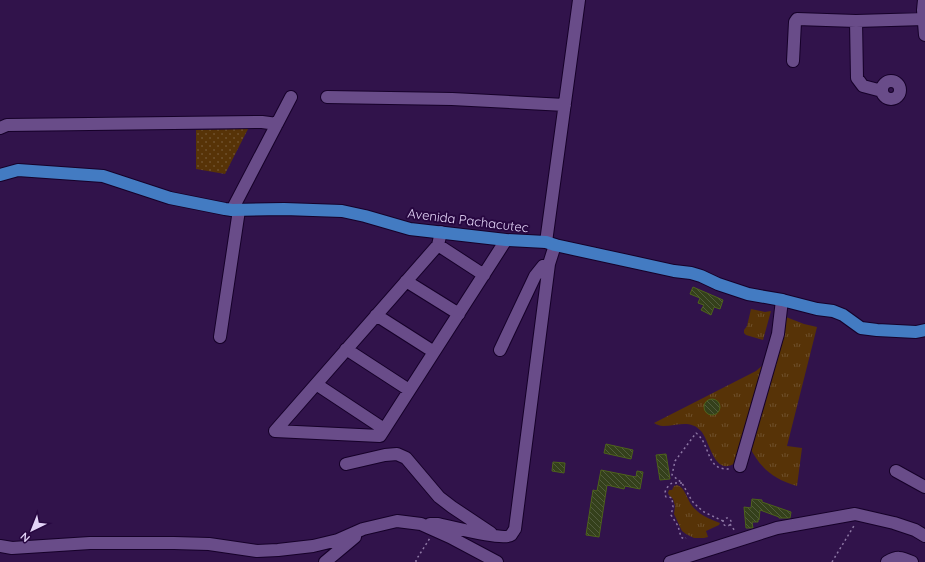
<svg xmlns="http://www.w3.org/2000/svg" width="925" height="562" font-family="Quicksand,sans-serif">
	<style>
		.grass { fill: url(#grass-tufts) }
		.park { fill: url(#park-dots) }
		.building { fill: url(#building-back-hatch); stroke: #4d621b }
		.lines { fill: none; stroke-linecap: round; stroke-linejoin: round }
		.minor-casing { stroke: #160129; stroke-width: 14 }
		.major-casing { stroke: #160129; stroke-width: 14 }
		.path { stroke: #8e78a5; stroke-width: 1.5; stroke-dasharray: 2 3; stroke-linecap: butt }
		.minor { stroke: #694c89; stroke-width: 12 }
		.major { stroke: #437bc2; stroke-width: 12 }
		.labels { text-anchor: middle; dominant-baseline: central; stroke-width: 4; stroke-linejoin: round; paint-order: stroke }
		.street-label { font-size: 13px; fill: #e3d4f7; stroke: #270740 }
	</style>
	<defs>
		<pattern id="grass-tufts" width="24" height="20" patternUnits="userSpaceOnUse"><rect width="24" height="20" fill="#573307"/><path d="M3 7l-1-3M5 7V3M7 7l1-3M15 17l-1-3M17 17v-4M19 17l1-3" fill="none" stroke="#6f502c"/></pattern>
		<pattern id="park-dots" width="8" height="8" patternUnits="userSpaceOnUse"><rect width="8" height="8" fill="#573307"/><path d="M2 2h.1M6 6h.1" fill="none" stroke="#6f502c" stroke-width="1.8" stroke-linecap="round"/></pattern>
		<pattern id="building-back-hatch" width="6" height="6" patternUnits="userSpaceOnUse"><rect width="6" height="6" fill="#34401b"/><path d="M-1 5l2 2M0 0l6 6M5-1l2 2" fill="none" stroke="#515b3d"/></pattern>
	</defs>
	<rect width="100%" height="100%" fill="#31134b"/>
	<!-- grass -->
	<path class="grass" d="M751 309 765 312 771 311 763 340 746 335 744 333V330L747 326Z
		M786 317 804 324 817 327 787 446 802 448 797 486C773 479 760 468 749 446Z
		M765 363 735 463C714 477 710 441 701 431 690 419 677 426 663 426 660 426 656 424 654 423L756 371Z
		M677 485C685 487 687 500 693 507 700 515 709 519 720 523L719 525 706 531 708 537 704 538H694L686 534 682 531 674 514 675 506 673 499 669 495 668 493 669 490H672L674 486Z"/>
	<!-- park -->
	<path class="park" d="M248 129 225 174 196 169V130Z"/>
	<!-- building -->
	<path class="building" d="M693 287 723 300 720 309 714 307 711 315 701 310 704 305 698 303 700 298 690 294Z
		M704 407a8 8 0 1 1 16 0a8 8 0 1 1-16 0Z
		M606 444 633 450 631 459 604 453Z
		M666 454 670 479 660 480 656 455Z
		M553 462 565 463 564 473 552 471Z
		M601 470 636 477 637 471 643 472 640 489 625 486 624 489 607 485 599 537 586 535 593 490 597 491Z
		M752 499 762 500V502L791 512 790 518H779V517L760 510 759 520 758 519V522H752L753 528H746L744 507 751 508Z"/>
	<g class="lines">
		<defs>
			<path id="minor" d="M924 0 923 10 925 35
				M856 21 857 78 863 86 882 91
				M793 61 795 22 797 19 856 21 925 19
				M882 90a9 9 0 1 1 18 0a9 9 0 1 1-18 0Z
				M327 97 452 99 565 105
				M0 128 7 125 262 122 277 124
				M232 210 291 97
				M546 242 579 0
				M438 245 484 275
				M406 281 459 314
				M376 315 434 352
				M220 337 239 210
				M346 349 409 390
				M500 350 535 276 543 266 549 264
				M316 384 384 429
				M275 431 380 436 506 240
				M275 431 438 245 441 232
				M346 464 385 455 397 454 406 458 439 497 452 507 491 533
				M740 466 778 334 782 300
				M896 471 925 487
				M430 524H437C448 526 504 541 511 535 512 534 514 530 515 529L549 264 555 245
				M0 546 12 548 90 543H174L209 544 257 551 278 550 313 546 338 540 363 529 397 521 421 524 450 537 497 562
				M325 562 355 537
				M670 562 777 528 855 514 894 523 915 530 925 536
				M887 562C897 556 901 557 912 562"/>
			<path id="major" d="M0 175 18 170 103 176 170 198 225 209 232 210 284 209 342 211 365 216 410 229 506 240 546 242 555 245 674 271 691 273 701 276 718 284 748 294 782 300 817 309 833 311 843 315 861 328 877 330 916 332 925 330"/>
		</defs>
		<!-- minor casing -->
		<use href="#minor" class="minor-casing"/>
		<!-- major casing -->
		<use href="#major" class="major-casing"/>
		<!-- path -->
		<path class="path" d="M682 483H672C668 486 663 491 666 497H669L672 498 673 507 671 515 678 526 681 537 684 539 686 538
			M723 522a4 4 0 1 1 8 0a4 4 0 1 1-8 0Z
			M723 521 704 512 698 507 692 501 682 483 672 475 675 461 696 433C708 442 707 461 718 467 722 469 727 469 731 469
			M730 524 735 531
			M416 562V560L430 538
			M832 562 855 524"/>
		<!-- minor -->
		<use href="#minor" class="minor"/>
		<!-- major -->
		<use href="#major" class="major"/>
	</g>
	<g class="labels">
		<!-- street labels -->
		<g class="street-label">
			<text transform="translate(468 220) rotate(7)">Avenida Pachacutec</text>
		</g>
	</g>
	<!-- north arrow -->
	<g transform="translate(32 530) rotate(223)" stroke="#270740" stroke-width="3" paint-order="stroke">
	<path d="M0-3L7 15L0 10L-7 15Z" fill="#e3d4f7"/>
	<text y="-6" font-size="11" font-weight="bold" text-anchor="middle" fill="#e3d4f7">N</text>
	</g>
</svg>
